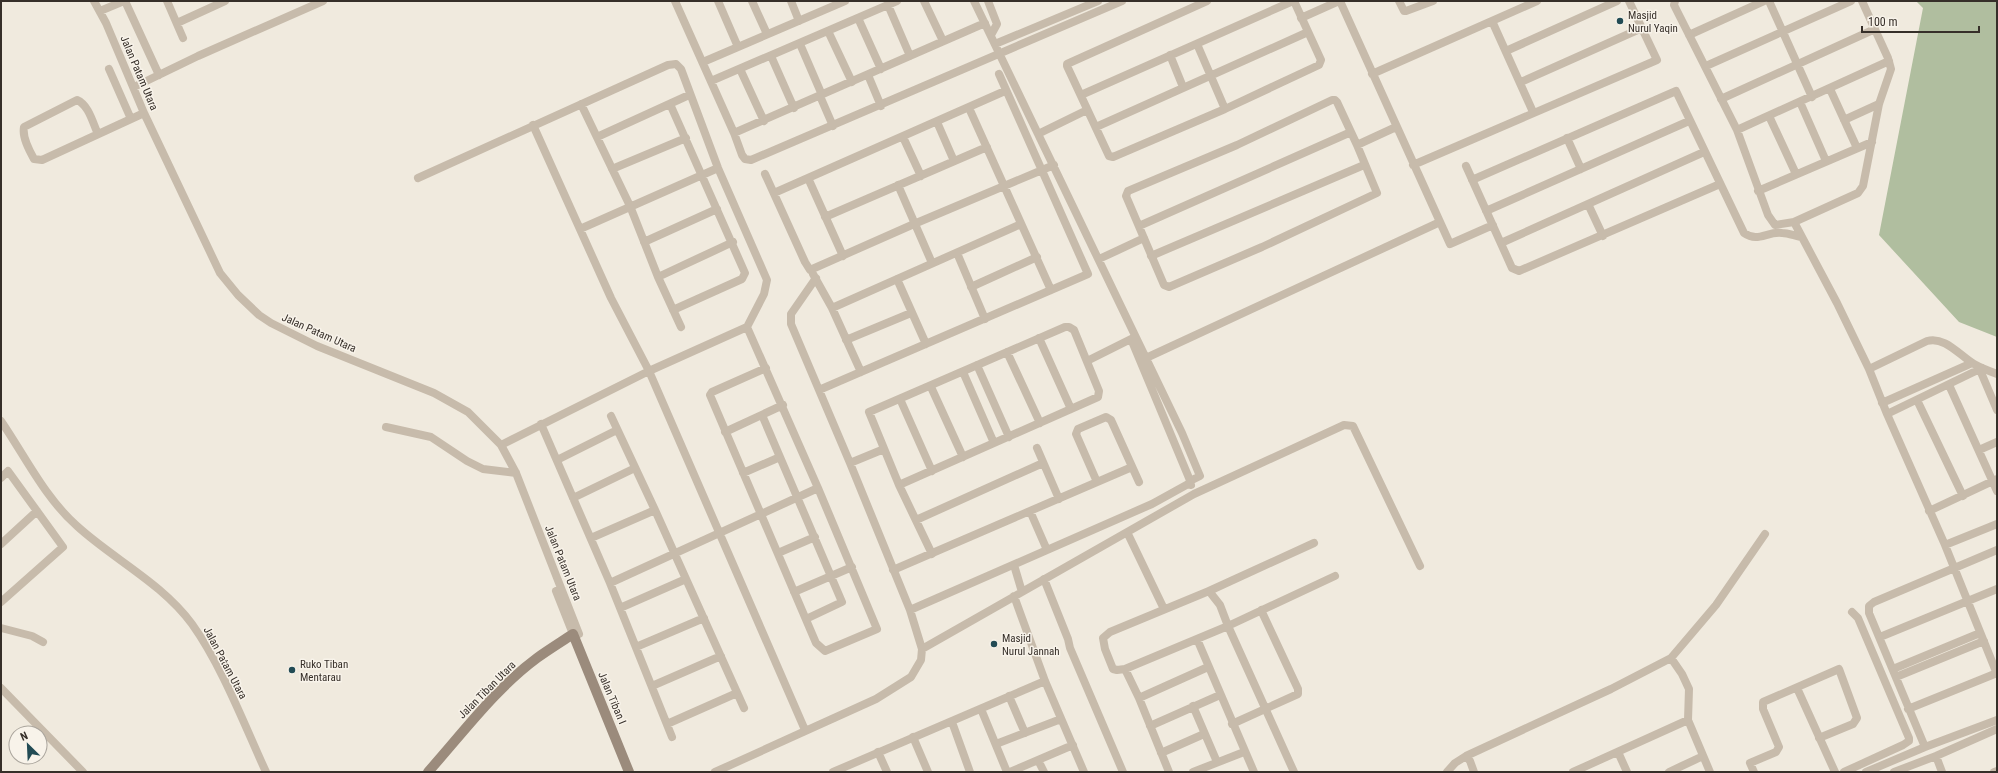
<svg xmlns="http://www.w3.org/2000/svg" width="1998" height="773" font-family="'Roboto Condensed',sans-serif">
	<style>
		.green { fill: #b0be9f }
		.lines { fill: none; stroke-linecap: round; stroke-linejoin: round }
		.street { stroke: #c7bbab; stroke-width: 8 }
		.secondary { stroke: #9b8b7c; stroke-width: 10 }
		.poi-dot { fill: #224b54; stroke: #f8f3ea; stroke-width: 1.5 }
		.labels { text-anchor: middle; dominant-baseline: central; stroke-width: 3; stroke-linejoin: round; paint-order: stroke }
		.poi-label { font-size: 11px; fill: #362f29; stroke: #f8f3ea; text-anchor: start }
		.street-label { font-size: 11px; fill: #362f29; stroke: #f8f3ea }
	</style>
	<rect width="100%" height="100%" fill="#f0eade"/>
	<!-- green -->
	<path class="green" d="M1916 1H1997V337L1959 322 1879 235 1923 8Z"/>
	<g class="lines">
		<!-- street -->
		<path class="street" d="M94 1 106 23 144 113 220 273 238 295 259 315 271 323 317 346 434 393 468 412 501 445 516 473 579 634
			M125 1 159 75
			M167 1 183 38
			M675 1 734 133 742 155 745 159 751 160 1122 1
			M718 1 738 47
			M752 1 767 34
			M791 1 799 21
			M924 1 943 41
			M974 1 1182 433 1200 476 1190 481
			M988 1 997 24 991 35
			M1207 1 1067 64V66L1109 156 1113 157 1225 109 1319 65 1321 60 1294 1
			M1340 1 1450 244 1493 225
			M1399 1 1404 11H1406L1433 1
			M1675 1 1674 5 1737 130 1768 215 1775 225 1794 222 1858 193 1863 186 1879 104 1891 69 1888 58 1862 1
			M1769 1 1812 97
			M888 5 910 56
			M100 11 124 1
			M858 18 881 69
			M1301 18 1339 1
			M1492 21 1533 112
			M177 23 225 1
			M828 31 852 82
			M1689 35 1764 1
			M800 44 822 95
			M995 44 1098 1
			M1197 44 1225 109
			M1506 51 1617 1
			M1170 55 1183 87
			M771 56 794 108
			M703 62 845 1
			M1706 66 1851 1
			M109 69 131 119
			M740 69 764 121
			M1372 74 1537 1
			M868 75 881 106
			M711 81 897 1
			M1521 82 1642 28
			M134 87 198 56 323 1
			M1830 89 1857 148
			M1081 95 1293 1
			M820 96 833 126
			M1721 99 1875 29
			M1332 100H1335L1337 102 1357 145 1377 193 1262 247 1169 287 1164 285 1126 196 1128 191 1237 145Z
			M1800 102 1826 161
			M581 104 630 206 658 277 681 327
			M670 104 745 273 742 279 673 310
			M969 108 1051 290
			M1769 116 1796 174
			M1844 120 1879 104
			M937 122 954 161
			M533 125 611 298 649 371 805 730
			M1096 127 1308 32
			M1737 130 1889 61
			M734 133 985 23
			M98 134C93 124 89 105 77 100L24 127C22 137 29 150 34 159L42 160 144 113
			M1038 134 1087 110
			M597 137 689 95
			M903 137 921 176
			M1567 138 1581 169
			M1357 145 1396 127
			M1413 165 1657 60 1629 1
			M1466 166 1512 268 1519 271 1720 184
			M612 169 686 138
			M765 174 805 262 810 270 914 224 1054 165
			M418 178 668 65 676 64 681 69 718 168 767 280 764 294 747 327 649 371 501 445
			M808 178 843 256
			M1472 180 1676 91 1744 233C1758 243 1767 231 1782 233 1788 233 1795 236 1801 237
			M898 185 932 263
			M1758 191 1872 142
			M774 193 1005 91
			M1588 204 1603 236
			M1486 211 1689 121
			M825 217 987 147
			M1794 222 1837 303 1869 369
			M1139 226 1351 132
			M580 229 718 168
			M644 242 717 209
			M1501 243 1704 152
			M957 253 985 319
			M1151 256 1364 165
			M1099 259 1144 238
			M813 274 832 308 861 372
			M658 277 733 242
			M816 278 791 314V324L850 463 910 610 922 649
			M897 279 926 344
			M971 287 1037 257
			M832 308 1021 224
			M1065 327H1069L1074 330 1099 391 1098 397 899 485 869 412Z
			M1039 338 1071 409
			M846 340 911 313
			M1007 352 1040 423
			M1146 358 1440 222
			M1087 361 1131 339 1189 478 1191 485
			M977 365 1009 437
			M766 368 712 392 710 395 816 643 825 651 877 629 818 488
			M1980 370 1997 410
			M963 372 994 443
			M1997 374C1989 371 1981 368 1974 364 1959 355 1945 336 1927 341L1869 369 1887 414 1945 545 1997 674
			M1949 385 1997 491
			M931 387 963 457
			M819 390 1088 274 999 74
			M900 399 932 471
			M1917 400 1963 496
			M1882 403 1972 363
			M1887 414 1982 368
			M762 415 842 602 806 619
			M611 416 655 510 744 708
			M1 421C25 456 45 498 77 526 113 559 162 583 192 624 222 666 244 724 266 772
			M541 424 610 583 672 737
			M386 427 431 437 467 461 483 469 516 473
			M725 432 783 405
			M1037 448 1059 499
			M1979 450 1997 442
			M557 460 617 430
			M850 463 884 449
			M743 473 780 457
			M1 478 8 471 63 547 1 602
			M1097 482 1076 434 1078 429 1106 417 1111 420 1139 482
			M899 485 932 554
			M573 498 635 468
			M1030 511 1047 550
			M1929 511 1997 479
			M916 520 1043 463
			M1127 532 1164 609
			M591 538 655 510
			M1 544 37 511
			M1945 545 1997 524
			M778 553 815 537
			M1014 565 1022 592
			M893 570 1132 467
			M1044 579 1068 639 1070 648 1123 772
			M610 583 818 488 747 327
			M556 591 573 634
			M1209 591 1314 543
			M794 592 852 567
			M1014 596 1045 681 1084 772
			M620 608 686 579
			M910 610 1152 504 1190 483
			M1 628 32 636 43 642
			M1880 637 1997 589
			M1197 639 1254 772
			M636 647 704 618
			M1671 658 1716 605 1765 534
			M1125 669 1139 698 1169 772
			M1893 669 1980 633
			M1896 677 1984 641
			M652 686 721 656
			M1 688 83 772
			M1797 688 1835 772
			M1009 696 1025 733
			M1139 698 1208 667
			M1193 706 1217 762
			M981 709 1007 772
			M1908 709 1997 673
			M952 722 970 772
			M667 724 737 693
			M1232 724 1298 694V689L1261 610
			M1150 726 1220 695
			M913 737 928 772
			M996 744 1061 719
			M1925 747 1869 613V606L1874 602 1997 550
			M878 752 887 772
			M1618 752 1627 772
			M1161 753 1204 734
			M1466 756 1470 761 1474 772
			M1936 756 1942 772
			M1038 760 1044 772
			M715 772 876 699 911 677 921 660 922 649 1194 494 1344 425 1353 426 1420 566
			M833 772 1045 681
			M1010 772 1073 745
			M1193 772 1244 752
			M1294 772 1228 626 1220 605 1209 591 1110 632 1103 638 1105 649 1113 669 1117 670 1125 669 1228 626 1335 576
			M1447 772 1455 763 1466 756 1611 689 1671 658 1682 674 1689 689 1688 720 1710 772
			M1573 772 1688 720
			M1669 772 1703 756
			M1754 772 1750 763 1776 752 1779 747 1763 709V702L1839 669 1857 718 1853 724 1819 738
			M1844 772 1903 745 1909 741V738L1858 618 1852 612
			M1866 772 1925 747 1997 720
			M1894 772 1936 756 1997 729
			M1994 772 1997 771"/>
		<!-- secondary -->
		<path class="secondary" d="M428 772C463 733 495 689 537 658 548 650 561 642 573 634L629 772"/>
	</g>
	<!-- markers -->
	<g class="poi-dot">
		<circle cx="1620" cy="21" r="4"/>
		<circle cx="994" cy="644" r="4"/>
		<circle cx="292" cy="670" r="4"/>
	</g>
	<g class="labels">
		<!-- poi labels -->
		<g class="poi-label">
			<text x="1628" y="15">Masjid<tspan x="1628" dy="13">Nurul Yaqin</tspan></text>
			<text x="1002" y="638">Masjid<tspan x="1002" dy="13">Nurul Jannah</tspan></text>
			<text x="300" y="664">Ruko Tiban<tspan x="300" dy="13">Mentarau</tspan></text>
		</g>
		<!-- street labels -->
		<g class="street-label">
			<text transform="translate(139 73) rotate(67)">Jalan Patam Utara</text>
			<text transform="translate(319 333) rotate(24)">Jalan Patam Utara</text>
			<text transform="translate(563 563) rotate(68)">Jalan Patam Utara</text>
			<text transform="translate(225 663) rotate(62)">Jalan Patam Utara</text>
			<text transform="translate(487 690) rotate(-45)">Jalan Tiban Utara</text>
			<text transform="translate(612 698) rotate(67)">Jalan Tiban I</text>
		</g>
	</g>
	<!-- border -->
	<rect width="1998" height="773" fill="none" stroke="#362f29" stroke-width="4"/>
	<!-- north arrow -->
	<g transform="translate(28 745) rotate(336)"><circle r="19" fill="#f8f3ea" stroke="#aaa59d"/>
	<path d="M0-3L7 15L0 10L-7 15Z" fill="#224b54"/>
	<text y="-6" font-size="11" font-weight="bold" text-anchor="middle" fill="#362f29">N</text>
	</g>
	<!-- scale -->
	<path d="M1862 26v6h117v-6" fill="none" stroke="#362f29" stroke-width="2"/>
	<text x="1868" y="26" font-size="12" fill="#362f29" stroke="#f8f3ea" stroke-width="3" paint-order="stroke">100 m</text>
</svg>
